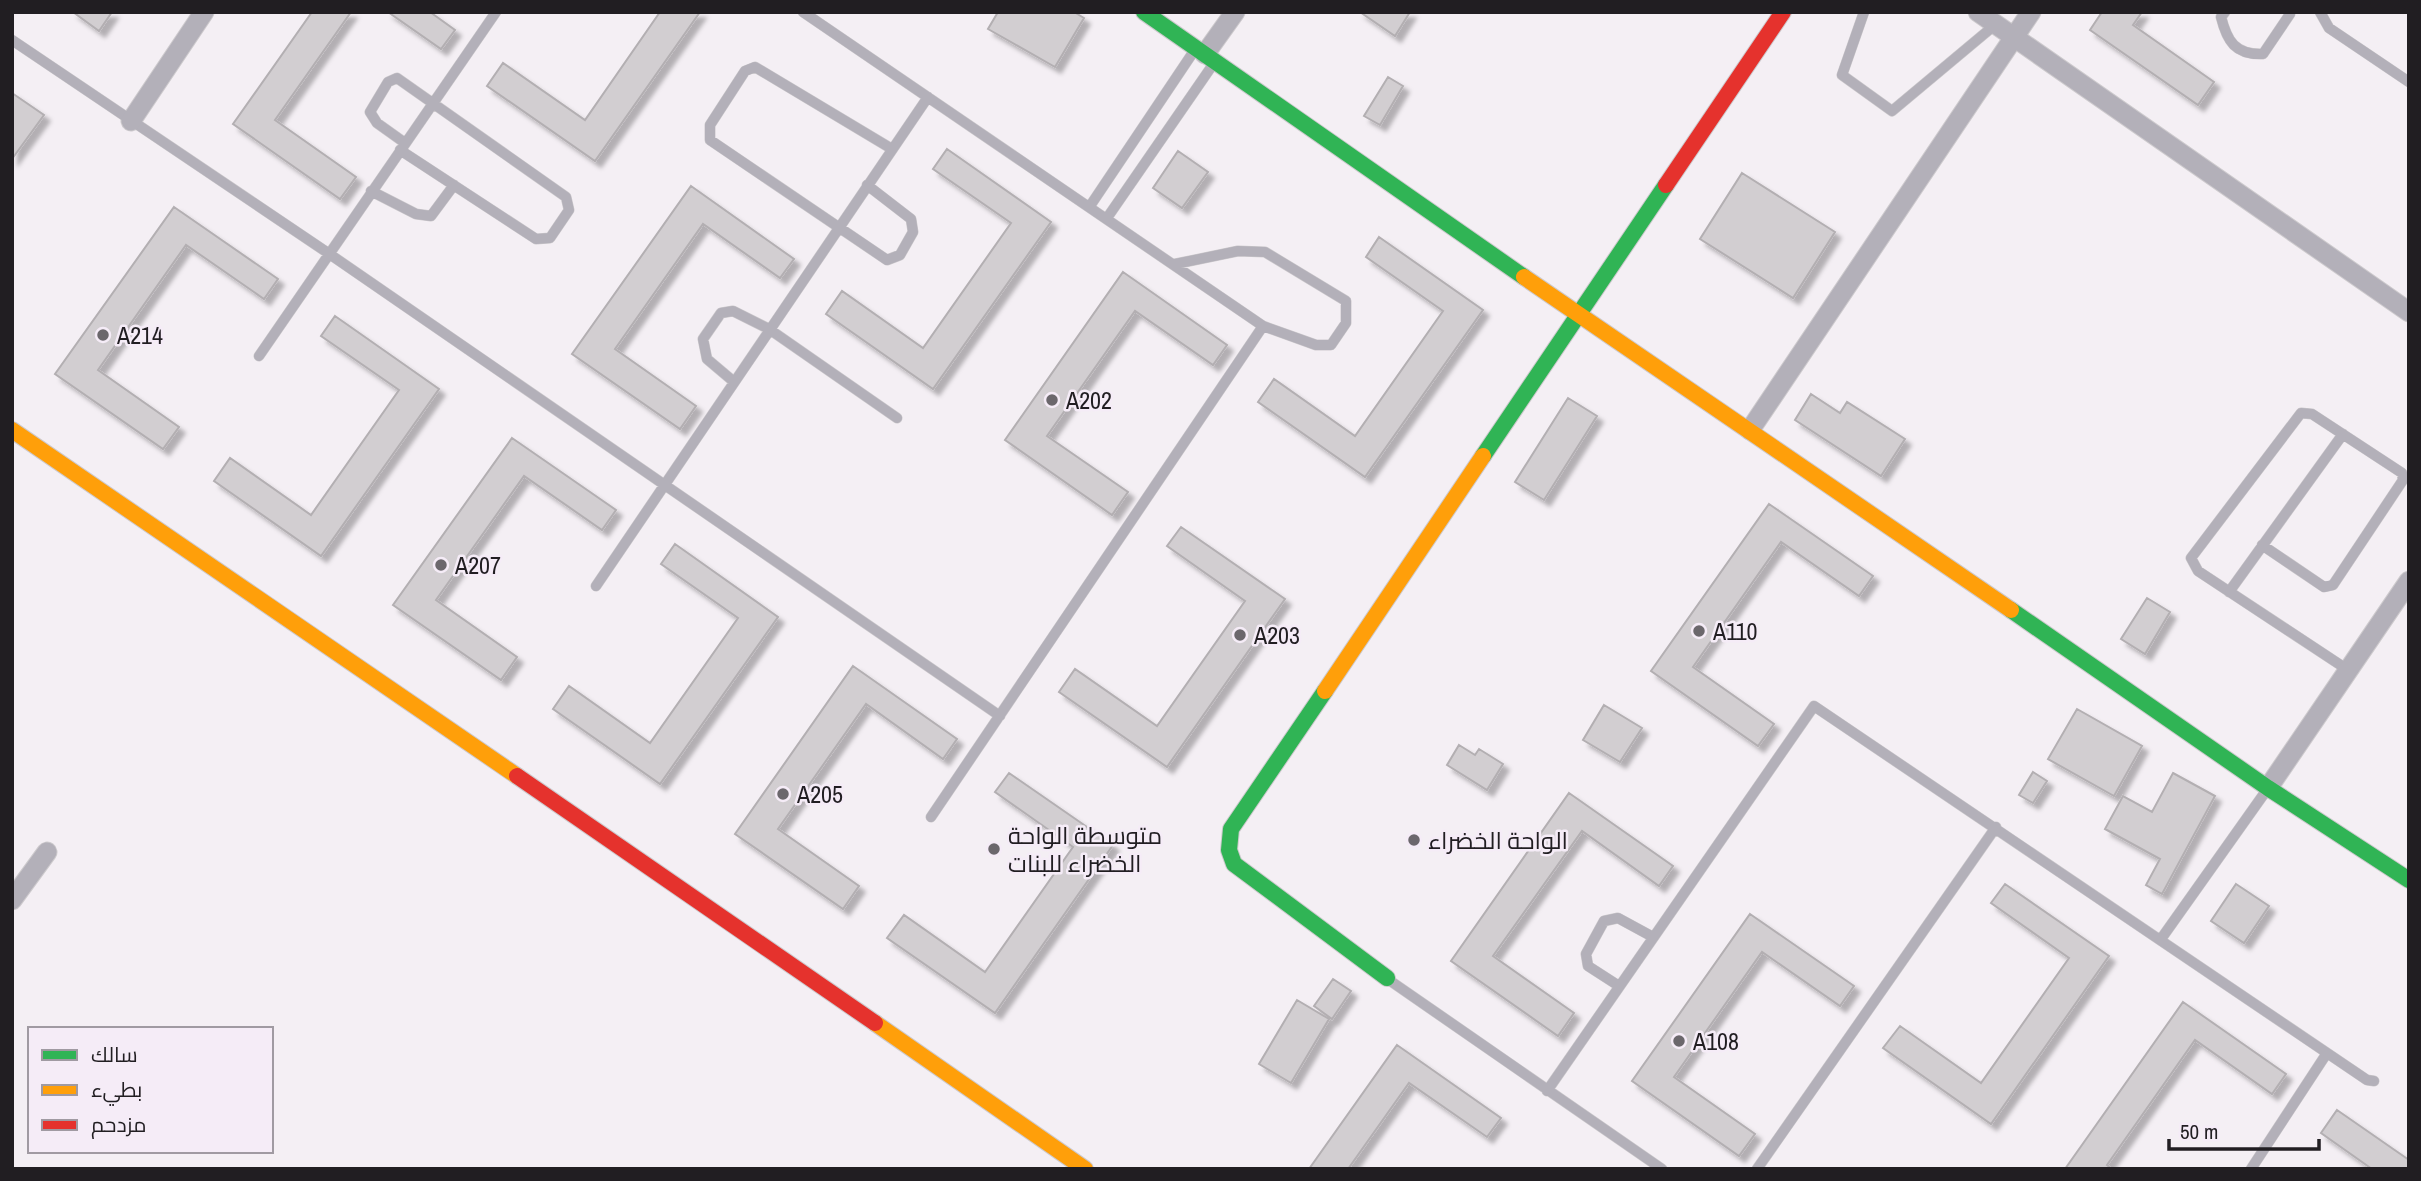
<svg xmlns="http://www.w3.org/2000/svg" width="2421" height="1181" font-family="'Archivo Narrow',Cairo,sans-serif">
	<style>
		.building { fill: #d2ced1; stroke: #b3afb2; stroke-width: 2; filter: url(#shadow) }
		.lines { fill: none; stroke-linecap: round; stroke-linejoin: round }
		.lane-casing { stroke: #cdcacd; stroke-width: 11 }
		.street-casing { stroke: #cdcacd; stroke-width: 21 }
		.fast-casing { stroke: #cdcacd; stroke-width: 18 }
		.slow-casing { stroke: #cdcacd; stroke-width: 18 }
		.jam-casing { stroke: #cdcacd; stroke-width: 18 }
		.lane { stroke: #b3b0b9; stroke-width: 10 }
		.street { stroke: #b3b0b9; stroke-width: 19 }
		.fast { stroke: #30b455; stroke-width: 16 }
		.slow { stroke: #ff9f0a; stroke-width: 16 }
		.jam { stroke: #e5322d; stroke-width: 16 }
		.poi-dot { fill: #6b676c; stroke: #f5ecf7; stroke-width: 2.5 }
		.labels { text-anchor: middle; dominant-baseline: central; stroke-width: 5; stroke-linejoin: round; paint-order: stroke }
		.poi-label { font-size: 24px; fill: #211e22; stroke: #f5ecf7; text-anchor: start }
	</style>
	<defs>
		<filter id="shadow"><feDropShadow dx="6" dy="6" stdDeviation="2" flood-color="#0004"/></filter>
	</defs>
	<rect width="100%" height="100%" fill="#f4eff4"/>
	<!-- building -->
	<path class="building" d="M73 12H112L99 31Z
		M312 12H351L275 120 356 177 340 199 233 124Z
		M388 12H430L455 30 441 49Z
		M660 12H700L595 161 487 86 503 63 585 120Z
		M998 12H1074L1084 18 1055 67 988 29Z
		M1360 12H1410L1395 36Z
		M2102 12H2142L2133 25 2214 82 2198 105 2090 30Z
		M1388 77 1403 86 1380 125 1364 116Z
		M12 93 44 115 12 159Z
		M947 149 1051 222 933 389 826 314 842 291 923 348 1011 223 933 169Z
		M1178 151 1208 172 1182 208 1153 188Z
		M1742 173 1835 232 1793 298 1700 239Z
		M691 186 794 259 780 278 703 224 615 349 696 406 680 429 572 354Z
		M174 207 278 279 264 299 186 245 98 370 179 427 163 449 55 374Z
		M1379 237 1483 310 1365 477 1258 402 1274 379 1355 436 1443 311 1366 257Z
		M1123 272 1227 345 1213 365 1135 311 1047 436 1128 492 1112 515 1005 440Z
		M335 316 439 389 321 556 214 481 230 458 311 515 399 390 321 336Z
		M1811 394 1840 413 1847 402 1905 439 1881 476 1795 420Z
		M1568 398 1597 416 1544 500 1515 482Z
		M512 438 616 510 602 530 524 476 436 600 517 657 501 680 393 605Z
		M1769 504 1873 576 1859 596 1781 542 1693 667 1774 724 1758 746 1651 671Z
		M1181 527 1285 599 1167 767 1059 692 1075 669 1157 726 1245 601 1167 546Z
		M675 544 778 617 660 784 553 709 569 686 650 743 738 618 661 564Z
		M2147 598 2170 612 2145 654 2121 639Z
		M853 666 957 739 943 759 866 704 778 829 859 886 843 909 735 834Z
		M1604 705 1642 728 1620 762 1583 740Z
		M2077 709 2142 746 2114 796 2048 759Z
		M1459 745 1475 755 1479 749 1503 764 1487 790 1447 765Z
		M2033 772 2047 781 2033 803 2019 795Z
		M1009 773 1113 845 995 1013 887 938 904 915 985 972 1073 847 995 792Z
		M2173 773 2215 796 2162 894 2146 885 2160 859 2105 829 2123 796 2152 812Z
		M1569 793 1673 866 1659 886 1582 831 1493 956 1574 1013 1558 1036 1451 961Z
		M2005 884 2109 956 1991 1124 1883 1048 1900 1026 1981 1083 2069 958 1991 903Z
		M2236 884 2269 906 2244 943 2211 921Z
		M1750 914 1854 986 1840 1006 1762 952 1674 1077 1755 1134 1739 1156 1632 1081Z
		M1333 979 1351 991 1332 1019 1314 1006Z
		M1297 1000 1329 1019 1291 1083 1259 1064Z
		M2183 1002 2286 1074 2272 1094 2195 1040 2107 1165 2112 1169H2065Z
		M1397 1045 1501 1118 1487 1137 1409 1083 1348 1169H1309Z
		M2337 1110 2409 1160V1169H2372L2321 1133Z"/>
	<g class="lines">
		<defs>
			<path id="lane" d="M803 12 1263 326 1316 345H1331L1346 323V301L1265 252 1238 251 1175 264
				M1864 12 1842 75 1892 111 1996 24
				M2225 12 2221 17C2227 41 2235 55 2263 54L2290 14
				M2320 12 2329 28 2409 82
				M12 40 328 253 1000 716
				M400 150 536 239 550 238 569 210 566 197 397 78 388 82 370 112 377 123 405 143
				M867 185 911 219 913 232 900 255 887 260 710 140V125L745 71 755 67 892 149
				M371 191 416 214 431 216 454 185
				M1090 206 1194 51
				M1107 218 1214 63
				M259 356 496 12
				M733 381 707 359 703 339 721 313 733 311 769 329 897 418
				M2262 545 2324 587 2333 585 2403 480 2402 473 2312 414 2301 413 2191 558 2198 571 2348 670
				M596 586 928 97
				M2229 592 2343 434
				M931 817 1263 326
				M2161 939 2266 791
				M1389 980 1662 1169
				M1619 986 1588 966 1586 954 1604 921 1618 918 1653 937
				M1547 1091 1814 706 2367 1080 2374 1081
				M1757 1169 1996 827
				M2251 1169 2327 1053"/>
			<path id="street" d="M1978 12 2409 312
				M1205 54 1235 12
				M131 121 204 12
				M1750 430 2031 12
				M2268 788 2409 581
				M12 900 47 852"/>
			<path id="fast" d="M1144 12 1524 277
				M1483 456 1666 185
				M2011 610 2268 788 2409 880
				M1325 691 1231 829 1229 850 1234 864 1387 978"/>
			<path id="slow" d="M1524 277 2011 610
				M12 430 517 776
				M1325 691 1483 456
				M875 1023 1085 1169"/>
			<path id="jam" d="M1666 185 1783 12
				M517 776 875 1023"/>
		</defs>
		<!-- lane casing -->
		<use href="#lane" class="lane-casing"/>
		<!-- street casing -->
		<use href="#street" class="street-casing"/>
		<!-- fast casing -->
		<use href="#fast" class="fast-casing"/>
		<!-- slow casing -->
		<use href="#slow" class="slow-casing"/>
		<!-- jam casing -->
		<use href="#jam" class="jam-casing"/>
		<!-- lane -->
		<use href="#lane" class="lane"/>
		<!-- street -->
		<use href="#street" class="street"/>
		<!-- fast -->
		<use href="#fast" class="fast"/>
		<!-- slow -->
		<use href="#slow" class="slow"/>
		<!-- jam -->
		<use href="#jam" class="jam"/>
	</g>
	<!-- markers -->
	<g class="poi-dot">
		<circle cx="103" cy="335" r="7"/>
		<circle cx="1052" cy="400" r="7"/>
		<circle cx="441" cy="565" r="7"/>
		<circle cx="1699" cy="631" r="7"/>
		<circle cx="1240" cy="635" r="7"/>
		<circle cx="783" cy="794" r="7"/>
		<circle cx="1414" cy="840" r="7"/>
		<circle cx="994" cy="849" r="7"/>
		<circle cx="1679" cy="1041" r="7"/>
	</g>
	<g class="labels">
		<!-- poi labels -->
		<g class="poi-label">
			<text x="117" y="335">A214</text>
			<text x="1066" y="400">A202</text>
			<text x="455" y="565">A207</text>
			<text x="1713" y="631">A110</text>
			<text x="1254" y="635">A203</text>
			<text x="797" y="794">A205</text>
			<text x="1008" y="835">متوسطة الواحة<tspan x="1008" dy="28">الخضراء للبنات</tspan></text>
			<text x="1428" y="840">الواحة الخضراء</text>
			<text x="1693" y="1041">A108</text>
		</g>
	</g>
	<!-- border -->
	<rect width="2421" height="1181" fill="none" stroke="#211e22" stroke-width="28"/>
	<!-- legend -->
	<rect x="28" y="1027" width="245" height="126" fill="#f5ecf7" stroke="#a09aa2" stroke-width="2"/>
	<rect x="42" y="1050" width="35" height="10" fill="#30b455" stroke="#a09aa2" stroke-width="2"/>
	<text x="91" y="1062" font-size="21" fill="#211e22">سالك</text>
	<rect x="42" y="1085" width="35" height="10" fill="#ff9f0a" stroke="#a09aa2" stroke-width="2"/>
	<text x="91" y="1097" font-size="21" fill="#211e22">بطيء</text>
	<rect x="42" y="1120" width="35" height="10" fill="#e5322d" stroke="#a09aa2" stroke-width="2"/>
	<text x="91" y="1132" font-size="21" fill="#211e22">مزدحم</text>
	<!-- scale -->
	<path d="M2169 1139v10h150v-10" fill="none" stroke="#211e22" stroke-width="3.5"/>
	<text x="2180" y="1139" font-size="21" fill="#211e22" stroke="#f5ecf7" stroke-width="5" paint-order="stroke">50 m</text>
</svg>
